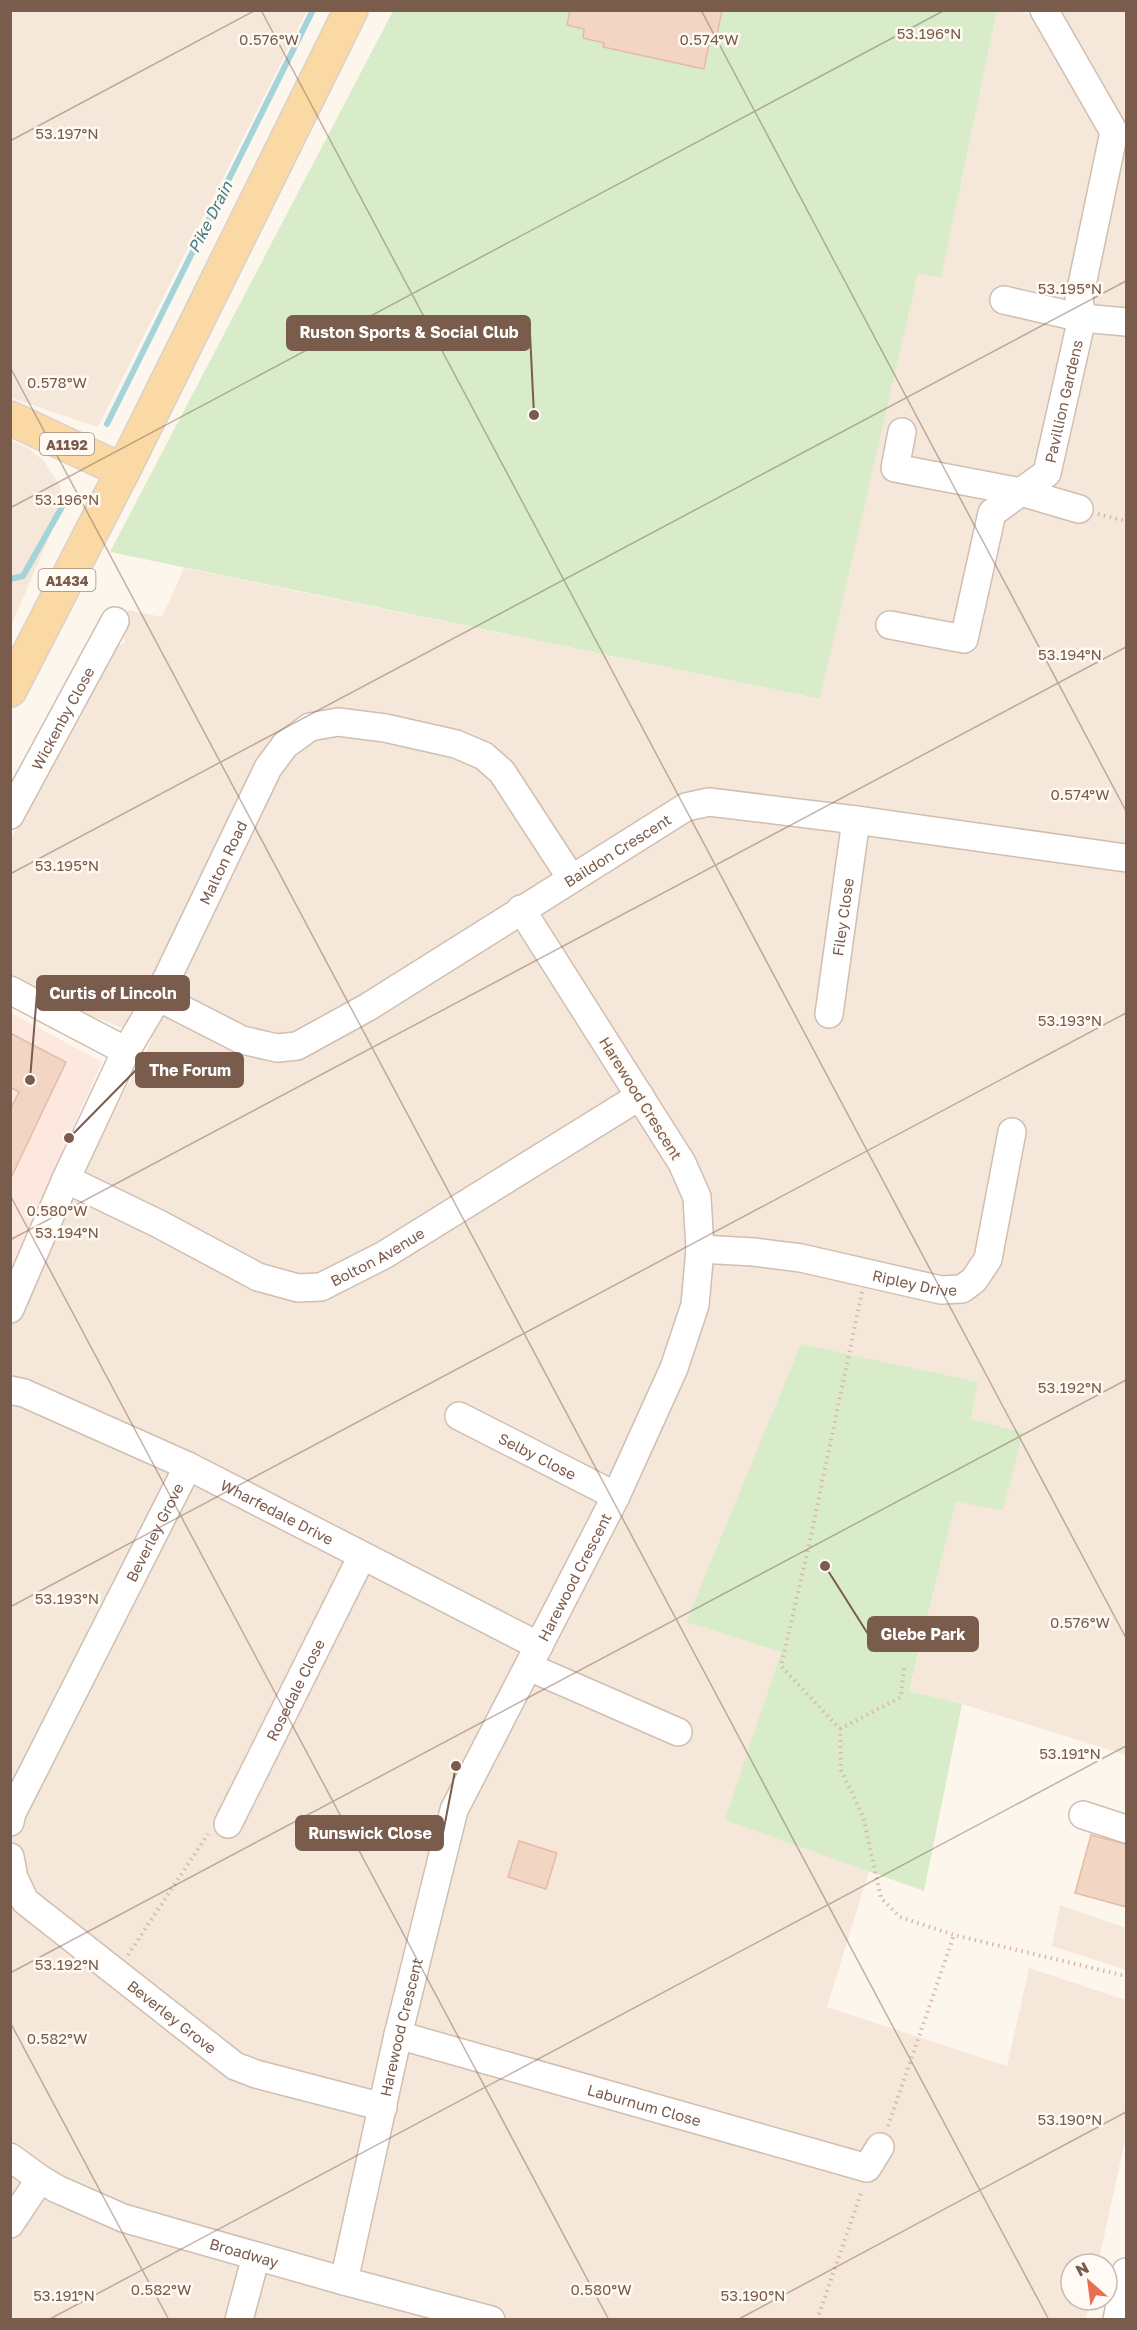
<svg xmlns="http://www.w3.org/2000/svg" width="1137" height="2330" font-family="'Golos Text',sans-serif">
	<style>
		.residential { fill: #f5e8da }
		.commercial { fill: #fde8e0 }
		.green { fill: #d8ecc9 }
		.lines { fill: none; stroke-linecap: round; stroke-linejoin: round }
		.stream { stroke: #a5d3da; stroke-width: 6 }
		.building { fill: #f3d5c3; stroke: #e6bba3; stroke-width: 1.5 }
		.minor-casing { stroke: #d1beb0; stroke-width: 30 }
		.major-casing { stroke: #dad1cd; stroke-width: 36 }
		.path { stroke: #d9b8a5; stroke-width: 4; stroke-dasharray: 1.5 4.5; stroke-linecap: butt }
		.minor { stroke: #fff; stroke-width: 27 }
		.major { stroke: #fbd9a5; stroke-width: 33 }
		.ticks { fill: none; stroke: #7a5c4d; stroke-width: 1.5; stroke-opacity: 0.45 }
		.labels { text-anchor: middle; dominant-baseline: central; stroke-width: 5; stroke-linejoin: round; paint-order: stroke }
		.shield { fill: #fffaf3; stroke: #a28b7f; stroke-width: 1.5 }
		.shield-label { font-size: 14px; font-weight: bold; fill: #7a5c4d }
		.street-label { font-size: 15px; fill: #7a5c4d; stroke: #fffaf3 }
		.water-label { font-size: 16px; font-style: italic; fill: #437c86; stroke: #fffaf3 }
		.ticks-label { font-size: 15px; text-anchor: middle; fill: #7a5c4d; stroke: #fffaf3; stroke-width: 5; stroke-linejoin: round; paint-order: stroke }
		.leader { fill: none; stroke: #7a5c4d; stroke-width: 2 }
		.callout-dot { fill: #7a5c4d; stroke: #fffaf3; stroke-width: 2 }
		.callout { fill: #7a5c4d; stroke: #7a5c4d; stroke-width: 2 }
		.callout-label { font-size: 16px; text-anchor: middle; font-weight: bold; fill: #fff }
	</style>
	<rect width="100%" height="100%" fill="#fdf6ec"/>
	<!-- residential -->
	<path class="residential" d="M11 10 307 11 98 427 11 398Z
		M1036 10 1126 11V1755L962 1704 909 1692 956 1502 1023 1432 971 1419 978 1382 686 1622 781 1652 726 1820 869 1871 827 2007 1007 2066 1029 1968 1126 2000V2136L1098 2264H1071V2300H1090L1086 2319H11L10 1330 25 1291 97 1144 152 1039 89 1015 11 975V839L104 654 125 642 120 623 128 610 162 617 184 568 819 699 918 272 941 277 997 11H1016L1030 14Z
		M11 440 29 449 44 461 60 486 63 505 11 626Z
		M1060 1905 1126 1928V1970L1052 1946Z"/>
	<!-- commercial -->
	<path class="commercial" d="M11 1013 102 1062 11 1268Z"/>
	<!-- green -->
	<path class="green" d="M393 11H997L941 278 918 273 820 699 110 552Z
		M801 1344 978 1382 971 1419 1023 1432 1003 1510 956 1502 909 1691 962 1704 924 1891 725 1820 781 1652 686 1622Z"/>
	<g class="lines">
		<!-- stream -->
		<path class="stream" d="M107 424 313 10
			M10 579 23 576 67 498"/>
	</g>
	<!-- building -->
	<path class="building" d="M570 10H722L716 40 710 39 704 69 603 47 604 43 583 38 584 29 567 25Z
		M10 1033 66 1062 10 1180V1110L19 1092 10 1087Z
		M1091 1835 1126 1844V1907L1075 1893Z
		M519 1841 557 1853 546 1889 508 1877Z"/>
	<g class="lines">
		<defs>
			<g id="minor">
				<path d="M1004 300 1082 318 1126 322"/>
				<path d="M902 432 895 468 1021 492 1079 509"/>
				<path id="s1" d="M890 625 964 639 992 513 1047 473 1082 318 1079 299 1114 132 1044 10"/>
				<path id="s2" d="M10 815 115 621"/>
				<path d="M10 990 126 1051"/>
				<path id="s3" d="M158 997 242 1040 277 1048 297 1046 368 1007 686 807 709 802 856 820 1126 858"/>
				<path id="s4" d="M829 1014 856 820"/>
				<path id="s5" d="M66 1179 159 1224 258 1277 298 1288 321 1287 384 1255 640 1096"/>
				<path id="s6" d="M700 1249 754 1252 801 1258 941 1290 962 1289 974 1280 988 1259 1012 1132"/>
				<path id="s7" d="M10 1309 66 1179 126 1051 158 997 268 768 285 745 310 727 338 722 385 728 456 744 484 756 502 772 571 878"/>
				<path id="s8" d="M10 1390 24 1393 188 1466 539 1646"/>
				<path id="s9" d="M459 1416 616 1496"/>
				<path d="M529 1667 678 1732"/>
				<path d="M1083 1815 1126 1829"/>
				<path id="s10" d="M10 1822 12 1813 188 1466"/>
				<path id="s11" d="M228 1824 362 1556"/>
				<path id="s12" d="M10 1857 14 1878 25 1901 235 2066 256 2074 383 2107"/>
				<path id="s13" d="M398 2035 867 2168 880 2147"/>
				<path id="s14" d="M10 2157 40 2179 57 2189 123 2218 344 2281 491 2320"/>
				<path d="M10 2224 40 2179"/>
				<path id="s15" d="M344 2281 398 2035 454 1810 616 1496 674 1368 695 1305 700 1249 697 1197 682 1163 521 909"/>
				<path d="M239 2320 256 2256"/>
				<path d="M1117 2320 1126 2272"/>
			</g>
			<path id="major" d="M10 418 123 471
				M10 690 123 471 351 10"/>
		</defs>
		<!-- minor casing -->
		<use href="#minor" class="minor-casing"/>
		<!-- major casing -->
		<use href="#major" class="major-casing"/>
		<!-- path -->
		<path class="path" d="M1098 514 1126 521
			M862 1292 809 1545 781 1666 840 1729 841 1770 863 1816 881 1898 900 1917 954 1935 1126 1976
			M840 1729 901 1697 904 1668
			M128 1955 208 1834
			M888 2126 954 1935
			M817 2320 862 2190"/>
		<!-- minor -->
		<use href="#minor" class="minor"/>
		<!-- major -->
		<use href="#major" class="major"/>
	</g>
	<!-- ticks -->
	<path class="ticks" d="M261 10 1126 1638M701 10 1126 811M10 141 256 10M10 367 1049 2320M10 508 945 10M10 874 1126 281M10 1195 609 2320M10 1240 1126 647M10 1607 1126 1013M10 1973 1126 1380M10 2022 169 2320M48 2320 1126 1746M737 2320 1126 2112"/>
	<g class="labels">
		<!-- shield labels -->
		<g class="shield">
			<rect x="40" y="433" width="54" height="22" rx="4.5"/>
			<rect x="38.5" y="569" width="57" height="22" rx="4.5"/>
		</g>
		<g class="shield-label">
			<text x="67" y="444">A1192</text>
			<text x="67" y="580">A1434</text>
		</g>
		<!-- street labels -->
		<g class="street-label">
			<text stroke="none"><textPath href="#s1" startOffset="346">Pavillion Gardens</textPath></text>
			<text stroke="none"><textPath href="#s2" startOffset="110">Wickenby Close</textPath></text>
			<text stroke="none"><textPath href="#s3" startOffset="526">Baildon Crescent</textPath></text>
			<text stroke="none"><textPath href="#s7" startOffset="495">Malton Road</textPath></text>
			<text stroke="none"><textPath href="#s4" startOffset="98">Filey Close</textPath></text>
			<text transform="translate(641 1098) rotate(58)">Harewood Crescent</text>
			<text stroke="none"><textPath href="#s5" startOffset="344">Bolton Avenue</textPath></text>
			<text stroke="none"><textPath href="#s6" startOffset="218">Ripley Drive</textPath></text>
			<text stroke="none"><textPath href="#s9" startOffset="88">Selby Close</textPath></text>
			<text stroke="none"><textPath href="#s8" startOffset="294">Wharfedale Drive</textPath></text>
			<text stroke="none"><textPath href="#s10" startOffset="324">Beverley Grove</textPath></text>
			<text stroke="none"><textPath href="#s15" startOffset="746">Harewood Crescent</textPath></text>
			<text stroke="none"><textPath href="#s11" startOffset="150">Rosedale Close</textPath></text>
			<text stroke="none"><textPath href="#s12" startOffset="234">Beverley Grove</textPath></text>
			<text stroke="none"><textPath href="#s15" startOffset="260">Harewood Crescent</textPath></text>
			<text stroke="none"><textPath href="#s13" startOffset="256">Laburnum Close</textPath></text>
			<text stroke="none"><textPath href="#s14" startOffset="255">Broadway</textPath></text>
		</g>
		<!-- water labels -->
		<g class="water-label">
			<text transform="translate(210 217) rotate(-63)">Pike Drain</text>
		</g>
	</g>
	<g class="ticks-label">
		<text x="929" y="39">53.196°N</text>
		<text x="269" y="45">0.576°W</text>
		<text x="709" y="45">0.574°W</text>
		<text x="67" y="139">53.197°N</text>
		<text x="1070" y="294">53.195°N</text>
		<text x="57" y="388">0.578°W</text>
		<text x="67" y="505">53.196°N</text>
		<text x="1070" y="660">53.194°N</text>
		<text x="1080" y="800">0.574°W</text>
		<text x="67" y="871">53.195°N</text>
		<text x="1070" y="1026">53.193°N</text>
		<text x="57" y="1216">0.580°W</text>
		<text x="67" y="1238">53.194°N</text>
		<text x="1070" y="1393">53.192°N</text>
		<text x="67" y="1604">53.193°N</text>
		<text x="1080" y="1628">0.576°W</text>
		<text x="1070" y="1759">53.191°N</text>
		<text x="67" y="1970">53.192°N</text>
		<text x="57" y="2044">0.582°W</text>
		<text x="1070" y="2125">53.190°N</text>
		<text x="161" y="2295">0.582°W</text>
		<text x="601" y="2295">0.580°W</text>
		<text x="64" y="2301">53.191°N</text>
		<text x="753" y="2301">53.190°N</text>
	</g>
	<!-- callouts -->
	<path class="leader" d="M534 415L530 333M30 1080L37 993M69 1138L136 1070M825 1566L868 1634M456 1766L443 1833"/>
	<g class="callout-dot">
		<circle cx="534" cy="415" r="6"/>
		<circle cx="30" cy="1080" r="6"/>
		<circle cx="69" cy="1138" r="6"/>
		<circle cx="825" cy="1566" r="6"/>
		<circle cx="456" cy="1766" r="6"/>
	</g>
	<g class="callout">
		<rect x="287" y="316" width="243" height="34" rx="6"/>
		<rect x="37" y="976" width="152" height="34" rx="6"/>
		<rect x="136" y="1053" width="107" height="34" rx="6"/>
		<rect x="868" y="1617" width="110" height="34" rx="6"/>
		<rect x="296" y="1816" width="147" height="34" rx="6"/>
	</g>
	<g class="callout-label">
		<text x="409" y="338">Ruston Sports &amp; Social Club</text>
		<text x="113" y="999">Curtis of Lincoln</text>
		<text x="190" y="1076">The Forum</text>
		<text x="923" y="1640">Glebe Park</text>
		<text x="370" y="1839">Runswick Close</text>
	</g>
	<!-- border -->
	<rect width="1137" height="2330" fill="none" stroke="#7a5c4d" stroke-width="24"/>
	<!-- north arrow -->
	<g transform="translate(1089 2282) rotate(332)"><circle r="28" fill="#fffaf3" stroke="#cabbb1" stroke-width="1.5"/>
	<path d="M0-4.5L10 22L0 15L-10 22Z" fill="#e76f51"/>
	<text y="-9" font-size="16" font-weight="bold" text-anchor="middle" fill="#7a5c4d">N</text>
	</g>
</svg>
